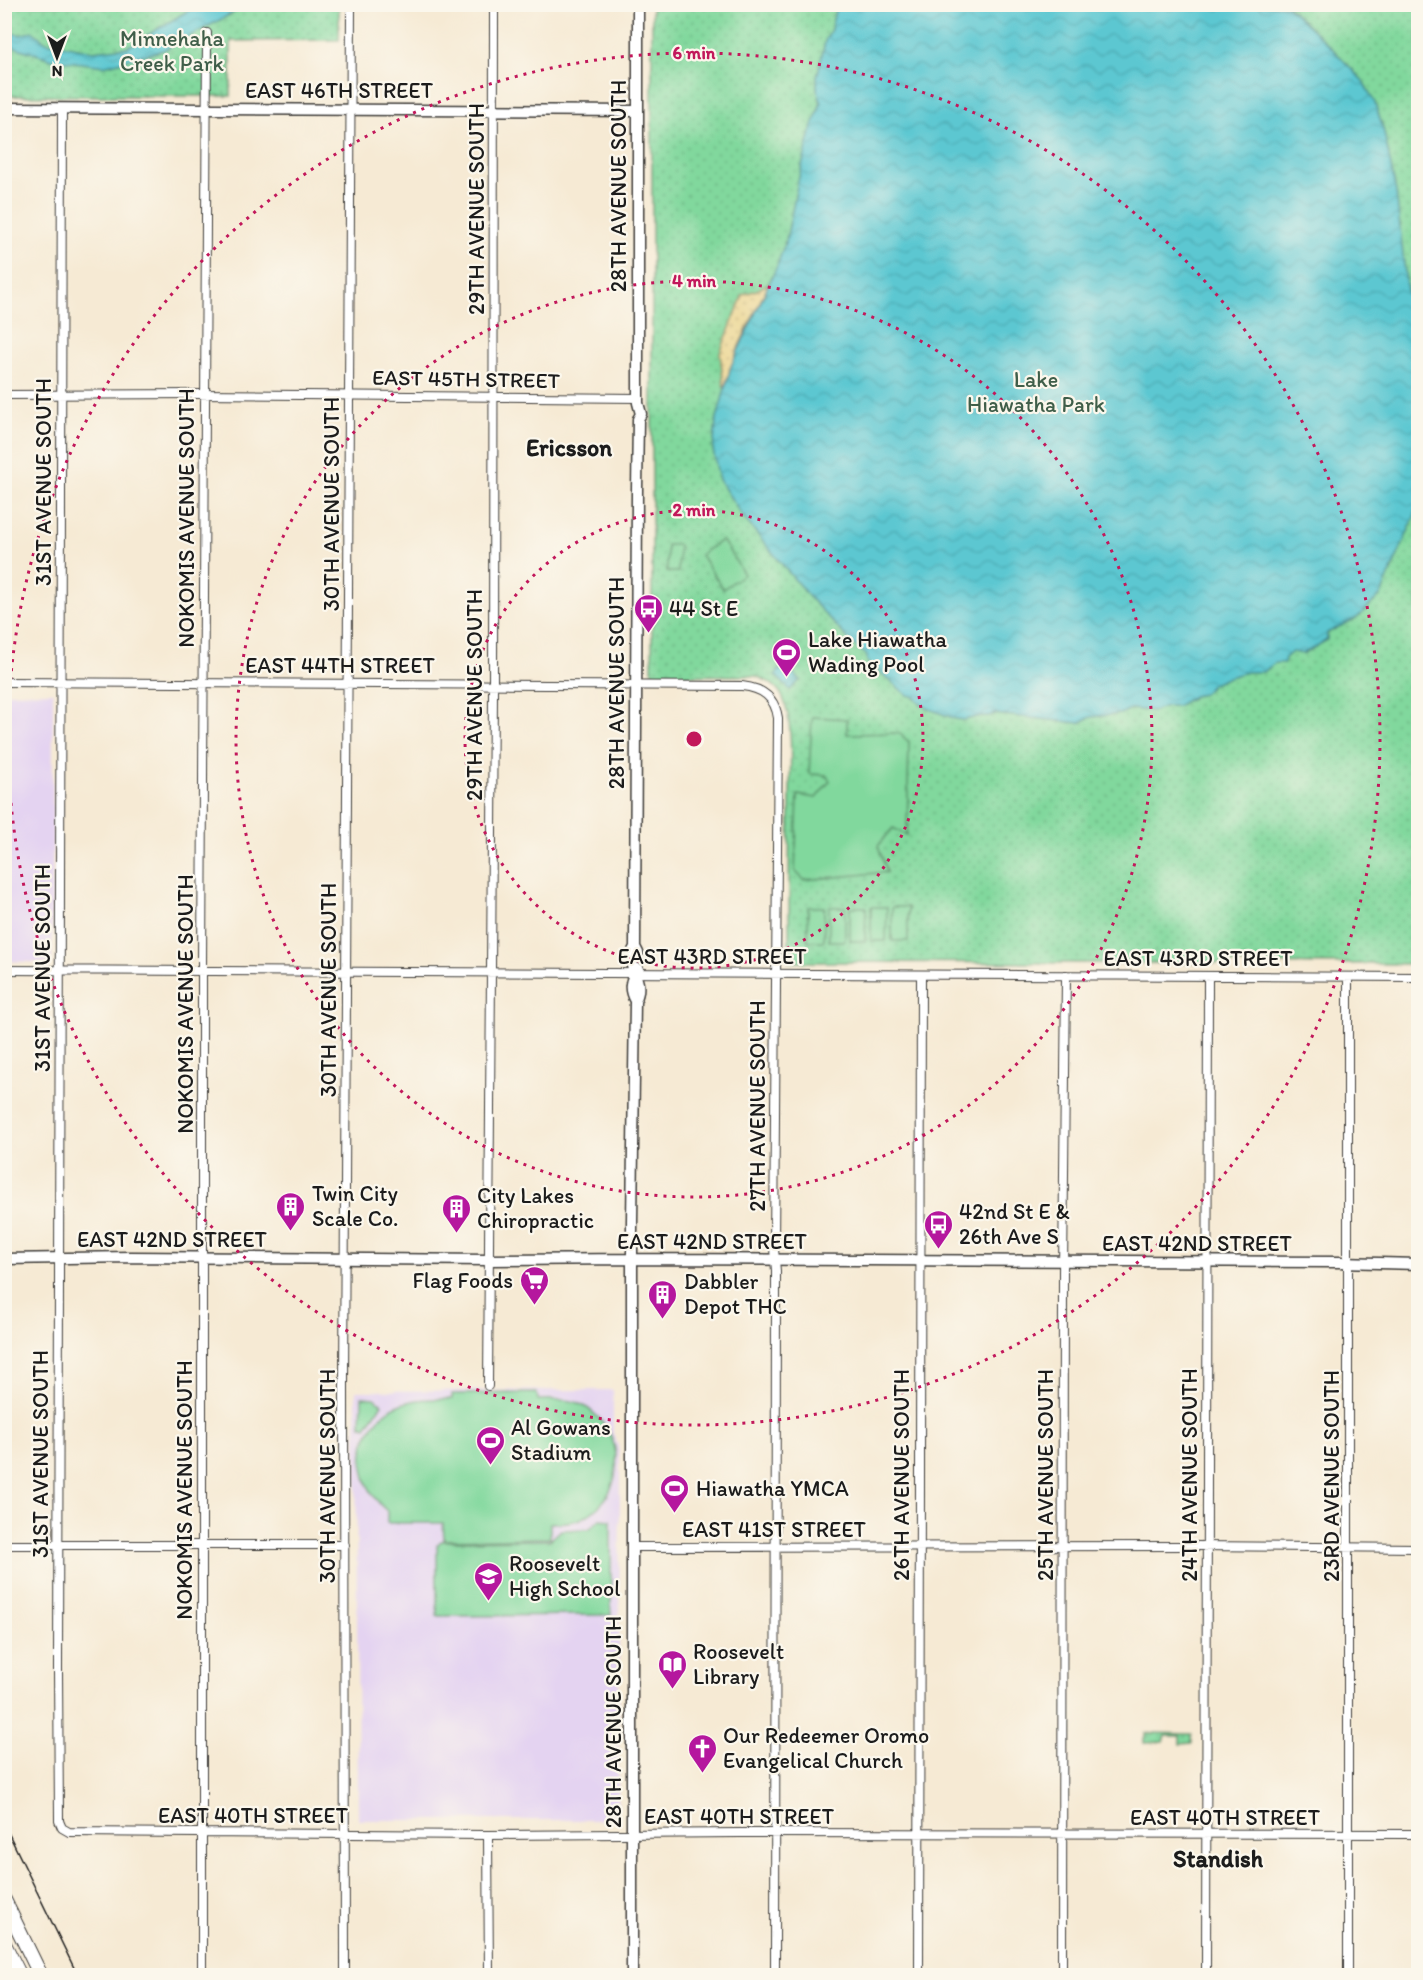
<svg xmlns="http://www.w3.org/2000/svg" width="1423" height="1980" font-family="Itim,sans-serif">
	<style>
		.built { fill: #e4d3f1 }
		.green { fill: url(#green-dots); stroke: #4e7a5c; stroke-width: 1.5 }
		.sand { fill: url(#sand-dots); stroke: #857b5d; stroke-width: 1.5 }
		.pitch { fill: #81d89d; stroke: #4e7a5c; stroke-width: 1.5 }
		.water { fill: url(#water-waves); stroke: #3c7276; stroke-width: 1.5 }
		.lines { fill: none; stroke-linecap: round; stroke-linejoin: round }
		.minor-casing { stroke: #3d3b38; stroke-width: 10 }
		.tertiary-casing { stroke: #3d3b38; stroke-width: 13 }
		.trunk-casing { stroke: #3d3b38; stroke-width: 16 }
		.minor { stroke: #fff; stroke-width: 8 }
		.tertiary { stroke: #fff; stroke-width: 10 }
		.trunk { stroke: #fff; stroke-width: 14 }
		.tram { stroke: #1c1c1c; stroke-width: 1.5 }
		.ring { fill: none; stroke: #c2185b; stroke-width: 3; stroke-dasharray: 3 6 }
		.labels { text-anchor: middle; dominant-baseline: central; stroke-width: 4.5; stroke-linejoin: round; paint-order: stroke }
		.park-label { font-size: 22px; fill: #3f5e49; stroke: #fbf7ec }
		.street-label { font-size: 22px; fill: #1c1c1c; stroke: #fbf7ec }
		.poi-label { font-size: 22px; fill: #1c1c1c; stroke: #fbf7ec; text-anchor: start }
		.neighbourhood-label { font-size: 24px; font-weight: bold; fill: #1c1c1c; stroke: #fbf7ec }
		.centre { fill: #c2185b; stroke: #fbf7ec; stroke-width: 3 }
		.ring-label { font-size: 18px; text-anchor: middle; font-weight: bold; fill: #c2185b; stroke: #fbf7ec; stroke-width: 4.5; stroke-linejoin: round; paint-order: stroke }
	</style>
	<defs>
		<pattern id="green-dots" width="8" height="8" patternUnits="userSpaceOnUse" patternTransform="scale(1.5)"><rect width="8" height="8" fill="#81d89d"/><path d="M2 2h.1M6 6h.1" fill="none" stroke="#6fb987" stroke-width="1.8" stroke-linecap="round"/></pattern>
		<pattern id="sand-dots" width="8" height="8" patternUnits="userSpaceOnUse" patternTransform="scale(1.5)"><rect width="8" height="8" fill="#eeda9e"/><path d="M2 2h.1M6 6h.1" fill="none" stroke="#ccba88" stroke-width="1.8" stroke-linecap="round"/></pattern>
		<pattern id="water-waves" width="16" height="10" patternUnits="userSpaceOnUse" patternTransform="scale(1.5)"><rect width="16" height="10" fill="#5bc7d1"/><path d="M0 5q4-4 8 0t8 0" fill="none" stroke="#4faab3"/></pattern>
	</defs>
	<rect width="100%" height="100%" fill="#fbf7ec"/>
	<filter id="ink" filterUnits="userSpaceOnUse"><feTurbulence type="fractalNoise" baseFrequency=".0167" numOctaves="2"/><feDisplacementMap in="SourceGraphic" scale="12" xChannelSelector="R" yChannelSelector="G"/><feConvolveMatrix kernelMatrix="1 2 1 2 8 2 1 2 1" color-interpolation-filters="sRGB"/></filter>
	<filter id="wash" filterUnits="userSpaceOnUse"><feTurbulence type="fractalNoise" baseFrequency=".008" numOctaves="4" result="noise"/><feDisplacementMap in="SourceGraphic" scale="24" xChannelSelector="R" yChannelSelector="G"/><feGaussianBlur stdDeviation="1.35" result="paint"/><feColorMatrix in="noise" values="0 0 0 0 0 0 0 0 0 0 0 0 0 0 0 0 0 1.4 0 .05"/><feComposite in="paint" operator="in"/></filter>
	<g filter="url(#wash)">
		<rect width="100%" height="100%" fill="#f6ead4"/>
		<!-- built -->
		<path class="built" d="M53 692 52 963 5 961V693Z
			M613 1390V1433L618 1445 620 1462 618 1817 614 1820H358L356 1391Z"/>
		<!-- green -->
		<path class="green" d="M4 5H339V40L231 41V96H5Z
			M652 5H1418V964L789 962C789 906 789 851 790 795 790 768 794 723 783 698 778 686 767 680 755 676L652 675Z
			M1146 1733 1192 1734V1743L1180 1744V1736H1166L1164 1742 1144 1743V1738L1146 1737Z"/>
		<!-- sand -->
		<path class="sand" d="M769 283 739 346 724 388 720 353 743 295 759 289Z"/>
		<!-- pitch -->
		<path class="pitch" d="M722 540 744 574 723 589 701 555 702 553Z
			M667 545H679L678 572H667Z
			M812 717 847 719V734L899 733 909 742 907 835 893 828 878 846 887 872 804 880 795 871 798 795 816 798 830 781 826 775 809 774Z
			M808 907H824V941H808Z
			M829 907H845V941H829Z
			M850 907H866L865 941H850Z
			M871 907H887L886 941H871Z
			M892 907H908V941H892Z
			M537 1393 538 1400C551 1400 567 1398 579 1403 588 1407 595 1414 601 1420 628 1452 619 1504 578 1520 568 1523 560 1523 550 1523V1538L444 1540 443 1523H387V1511C351 1481 354 1423 401 1404 417 1398 434 1399 452 1399V1394Z
			M362 1397 375 1398 382 1404 366 1427 361 1425Z
			M600 1519 611 1520V1615L437 1616V1545L441 1541 550 1540 561 1530 589 1529Z"/>
		<!-- water -->
		<path class="water" d="M210 4 243 5 235 12 164 50 104 66 51 59 5 44V32L21 35 32 31 46 42 93 51 128 47 189 10Z
			M892 5H1286L1329 45 1362 80 1375 103 1384 132 1396 191 1407 291 1417 345 1418 508 1381 595 1357 618 1327 633V640L1303 654 1292 652 1285 658 1284 663H1275L1263 672H1247L1229 677 1213 684 1203 694 1194 696 1177 706H1166L1153 711 1130 709 1121 714 1091 717 1079 723 994 714 989 716H981L964 720 956 719 927 708 912 696 907 695 867 661V656L852 643 809 597 743 517 719 480 713 450 716 422 731 366 777 266 787 236 798 181 811 132 821 102 817 89V77L825 41 831 29 835 10 833 5H877L882 8Z
			M785 665 800 680 790 690 775 675Z"/>
	</g>
	<g filter="url(#ink)">
		<g class="lines">
			<defs>
				<path id="minor" d="M62 108 58 1668 59 1821 62 1828 69 1832 488 1835 740 1833 1418 1834
					M4 395 196 394 639 398
					M4 682 742 686C762 688 775 697 778 718L774 1249 776 1271 775 1976
					M4 970C476 969 947 977 1418 977
					M488 1386 493 694 494 4
					M4 1545H345
					M633 1547 1196 1546 1418 1548
					M488 1835 489 1976
					M202 1976V970L207 33
					M345 1976 344 1386 351 4
					M919 1976 921 975
					M1062 1976 1063 1273 1066 975
					M1206 1976 1208 976
					M1348 1976V977"/>
				<path id="tertiary" d="M638 4V403L641 414 638 419 637 490 635 947 638 953
					M4 108 638 111
					M635 1001C628 989 630 980 638 969
					M4 1259 131 1257 489 1260 633 1259 1340 1262 1418 1264
					M632 1976V1221L635 1001C647 976 622 970 635 947"/>
				<path id="trunk" d="M4 1900 41 1976
					M4 1944 20 1976"/>
			</defs>
			<!-- minor casing -->
			<use href="#minor" class="minor-casing"/>
			<!-- tertiary casing -->
			<use href="#tertiary" class="tertiary-casing"/>
			<!-- trunk casing -->
			<use href="#trunk" class="trunk-casing"/>
			<!-- minor -->
			<use href="#minor" class="minor"/>
			<!-- tertiary -->
			<use href="#tertiary" class="tertiary"/>
			<!-- trunk -->
			<use href="#trunk" class="trunk"/>
			<!-- tram -->
			<path class="tram" d="M4 1824 78 1976"/>
		</g>
	</g>
	<!-- distance rings -->
	<g class="ring">
		<circle cx="694" cy="739" r="229"/>
		<circle cx="694" cy="739" r="458"/>
		<circle cx="694" cy="739" r="686"/>
	</g>
	<!-- icons -->
	<defs>
		<symbol id="bus-pin" viewBox="-11 -11 22 30"><path d="M0 17L-7.5 6A9.5 9.5 0 1 1 7.5 6Z" fill="#b5179e" stroke="#fbf7ec"/><path d="M-5-6H5V4H4V6H2V4H-2V6H-4V4H-5ZM-3.5-4V0h7V-4ZM-3.5 1.2v1.5H-2V1.2ZM2 1.2v1.5H3.5V1.2Z" fill="#fff"/></symbol>
		<symbol id="stadium-pin" viewBox="-11 -11 22 30"><path d="M0 17L-7.5 6A9.5 9.5 0 1 1 7.5 6Z" fill="#b5179e" stroke="#fbf7ec"/><path d="M0-5a6.5 5 0 1 0 0 10a6.5 5 0 1 0 0-10ZM-3.5-1.8h7v3.6h-7Z" fill="#fff"/></symbol>
		<symbol id="building-pin" viewBox="-11 -11 22 30"><path d="M0 17L-7.5 6A9.5 9.5 0 1 1 7.5 6Z" fill="#b5179e" stroke="#fbf7ec"/><path d="M-4-6H4V6H1V3H-1V6H-4ZM-2.5-4.3h1.7v1.8h-1.7ZM.8-4.3h1.7v1.8H.8ZM-2.5-1h1.7V.8h-1.7ZM.8-1h1.7V.8H.8Z" fill="#fff"/></symbol>
		<symbol id="supermarket-pin" viewBox="-11 -11 22 30"><path d="M0 17L-7.5 6A9.5 9.5 0 1 1 7.5 6Z" fill="#b5179e" stroke="#fbf7ec"/><path d="M-6-5.5h2.5l.6 2H6L4.5 2H-2.5L-4.4-4H-6ZM-1.5 3.2a1.3 1.3 0 1 0 .1 0ZM3 3.2a1.3 1.3 0 1 0 .1 0Z" fill="#fff"/></symbol>
		<symbol id="school-pin" viewBox="-11 -11 22 30"><path d="M0 17L-7.5 6A9.5 9.5 0 1 1 7.5 6Z" fill="#b5179e" stroke="#fbf7ec"/><path d="M0-5L7-2L0 1L-7-2ZM-4 1L0 2.5L4 1V4Q0 6-4 4Z" fill="#fff"/></symbol>
		<symbol id="library-pin" viewBox="-11 -11 22 30"><path d="M0 17L-7.5 6A9.5 9.5 0 1 1 7.5 6Z" fill="#b5179e" stroke="#fbf7ec"/><path d="M-6-4Q-3-5.5-.7-3.5V5Q-3 3-6 4ZM6-4Q3-5.5 .7-3.5V5Q3 3 6 4Z" fill="#fff"/></symbol>
		<symbol id="church-pin" viewBox="-11 -11 22 30"><path d="M0 17L-7.5 6A9.5 9.5 0 1 1 7.5 6Z" fill="#b5179e" stroke="#fbf7ec"/><path d="M-1.2-6h2.4v3.5h3.3v2.4h-3.3V6h-2.4V-.1h-3.3v-2.4h3.3Z" fill="#fff"/></symbol>
	</defs>
	<g fill-rule="evenodd">
		<use href="#bus-pin" x="632" y="592" width="33" height="45"/>
		<use href="#stadium-pin" x="770" y="636" width="33" height="45"/>
		<use href="#building-pin" x="274" y="1190" width="33" height="45"/>
		<use href="#building-pin" x="440" y="1192" width="33" height="45"/>
		<use href="#bus-pin" x="922" y="1208" width="33" height="45"/>
		<use href="#supermarket-pin" x="518" y="1264" width="33" height="45"/>
		<use href="#building-pin" x="646" y="1278" width="33" height="45"/>
		<use href="#stadium-pin" x="474" y="1424" width="33" height="45"/>
		<use href="#stadium-pin" x="658" y="1472" width="33" height="45"/>
		<use href="#school-pin" x="472" y="1560" width="33" height="45"/>
		<use href="#library-pin" x="656" y="1648" width="33" height="45"/>
		<use href="#church-pin" x="686" y="1732" width="33" height="45"/>
	</g>
	<g class="labels">
		<!-- park labels -->
		<g class="park-label">
			<text x="172" y="38">Minnehaha<tspan x="172" dy="25">Creek Park</tspan></text>
			<text x="1036" y="379">Lake<tspan x="1036" dy="25">Hiawatha Park</tspan></text>
		</g>
		<!-- street labels -->
		<g class="street-label">
			<text x="339" y="90">EAST 46TH STREET</text>
			<text transform="translate(618 186) rotate(-90)">28TH AVENUE SOUTH</text>
			<text transform="translate(476 209) rotate(-90)">29TH AVENUE SOUTH</text>
			<text transform="translate(466 379) rotate(1)">EAST 45TH STREET</text>
			<text transform="translate(43 482) rotate(-90)">31ST AVENUE SOUTH</text>
			<text transform="translate(331 504) rotate(-90)">30TH AVENUE SOUTH</text>
			<text transform="translate(186 518) rotate(-90)">NOKOMIS AVENUE SOUTH</text>
			<text x="340" y="665">EAST 44TH STREET</text>
			<text transform="translate(616 683) rotate(-90)">28TH AVENUE SOUTH</text>
			<text transform="translate(474 695) rotate(-90)">29TH AVENUE SOUTH</text>
			<text x="712" y="956">EAST 43RD STREET</text>
			<text x="1198" y="958">EAST 43RD STREET</text>
			<text transform="translate(42 968) rotate(-90)">31ST AVENUE SOUTH</text>
			<text transform="translate(328 990) rotate(-90)">30TH AVENUE SOUTH</text>
			<text transform="translate(185 1004) rotate(-90)">NOKOMIS AVENUE SOUTH</text>
			<text transform="translate(757 1106) rotate(-90)">27TH AVENUE SOUTH</text>
			<text x="172" y="1239">EAST 42ND STREET</text>
			<text x="712" y="1241">EAST 42ND STREET</text>
			<text x="1197" y="1243">EAST 42ND STREET</text>
			<text transform="translate(40 1454) rotate(-90)">31ST AVENUE SOUTH</text>
			<text transform="translate(901 1475) rotate(-90)">26TH AVENUE SOUTH</text>
			<text transform="translate(1045 1475) rotate(-90)">25TH AVENUE SOUTH</text>
			<text transform="translate(1189 1475) rotate(-90)">24TH AVENUE SOUTH</text>
			<text transform="translate(327 1476) rotate(-90)">30TH AVENUE SOUTH</text>
			<text transform="translate(1331 1476) rotate(-90)">23RD AVENUE SOUTH</text>
			<text transform="translate(184 1490) rotate(-90)">NOKOMIS AVENUE SOUTH</text>
			<text x="774" y="1529">EAST 41ST STREET</text>
			<text transform="translate(613 1722) rotate(-90)">28TH AVENUE SOUTH</text>
			<text x="253" y="1815">EAST 40TH STREET</text>
			<text x="739" y="1816">EAST 40TH STREET</text>
			<text x="1225" y="1817">EAST 40TH STREET</text>
		</g>
		<!-- poi labels -->
		<g class="poi-label">
			<text x="669" y="608">44 St E</text>
			<text x="808" y="639">Lake Hiawatha<tspan x="808" dy="25">Wading Pool</tspan></text>
			<text x="312" y="1193">Twin City<tspan x="312" dy="25">Scale Co.</tspan></text>
			<text x="477" y="1195">City Lakes<tspan x="477" dy="25">Chiropractic</tspan></text>
			<text x="959" y="1211">42nd St E &amp;<tspan x="959" dy="25">26th Ave S</tspan></text>
			<text x="513" y="1280" text-anchor="end">Flag Foods</text>
			<text x="684" y="1281">Dabbler<tspan x="684" dy="25">Depot THC</tspan></text>
			<text x="511" y="1427">Al Gowans<tspan x="511" dy="25">Stadium</tspan></text>
			<text x="696" y="1488">Hiawatha YMCA</text>
			<text x="509" y="1563">Roosevelt<tspan x="509" dy="25">High School</tspan></text>
			<text x="693" y="1651">Roosevelt<tspan x="693" dy="25">Library</tspan></text>
			<text x="723" y="1735">Our Redeemer Oromo<tspan x="723" dy="25">Evangelical Church</tspan></text>
		</g>
		<!-- neighbourhood labels -->
		<g class="neighbourhood-label">
			<text x="569" y="447">Ericsson</text>
			<text x="1218" y="1858">Standish</text>
		</g>
	</g>
	<circle cx="694" cy="739" r="9" class="centre"/>
	<g class="ring-label">
		<text x="694" y="59">6 min</text>
		<text x="694" y="287">4 min</text>
		<text x="694" y="516">2 min</text>
	</g>
	<!-- margin -->
	<rect width="1423" height="1980" fill="none" stroke="#fbf7ec" stroke-width="24"/>
	<!-- north arrow -->
	<g transform="translate(57 57) rotate(180)" stroke="#fbf7ec" stroke-width="4.5" paint-order="stroke">
	<path d="M0-4.5L10 22L0 15L-10 22Z" fill="#1c1c1c"/>
	<text y="-9" font-size="16" font-weight="bold" text-anchor="middle" fill="#1c1c1c">N</text>
	</g>
</svg>
